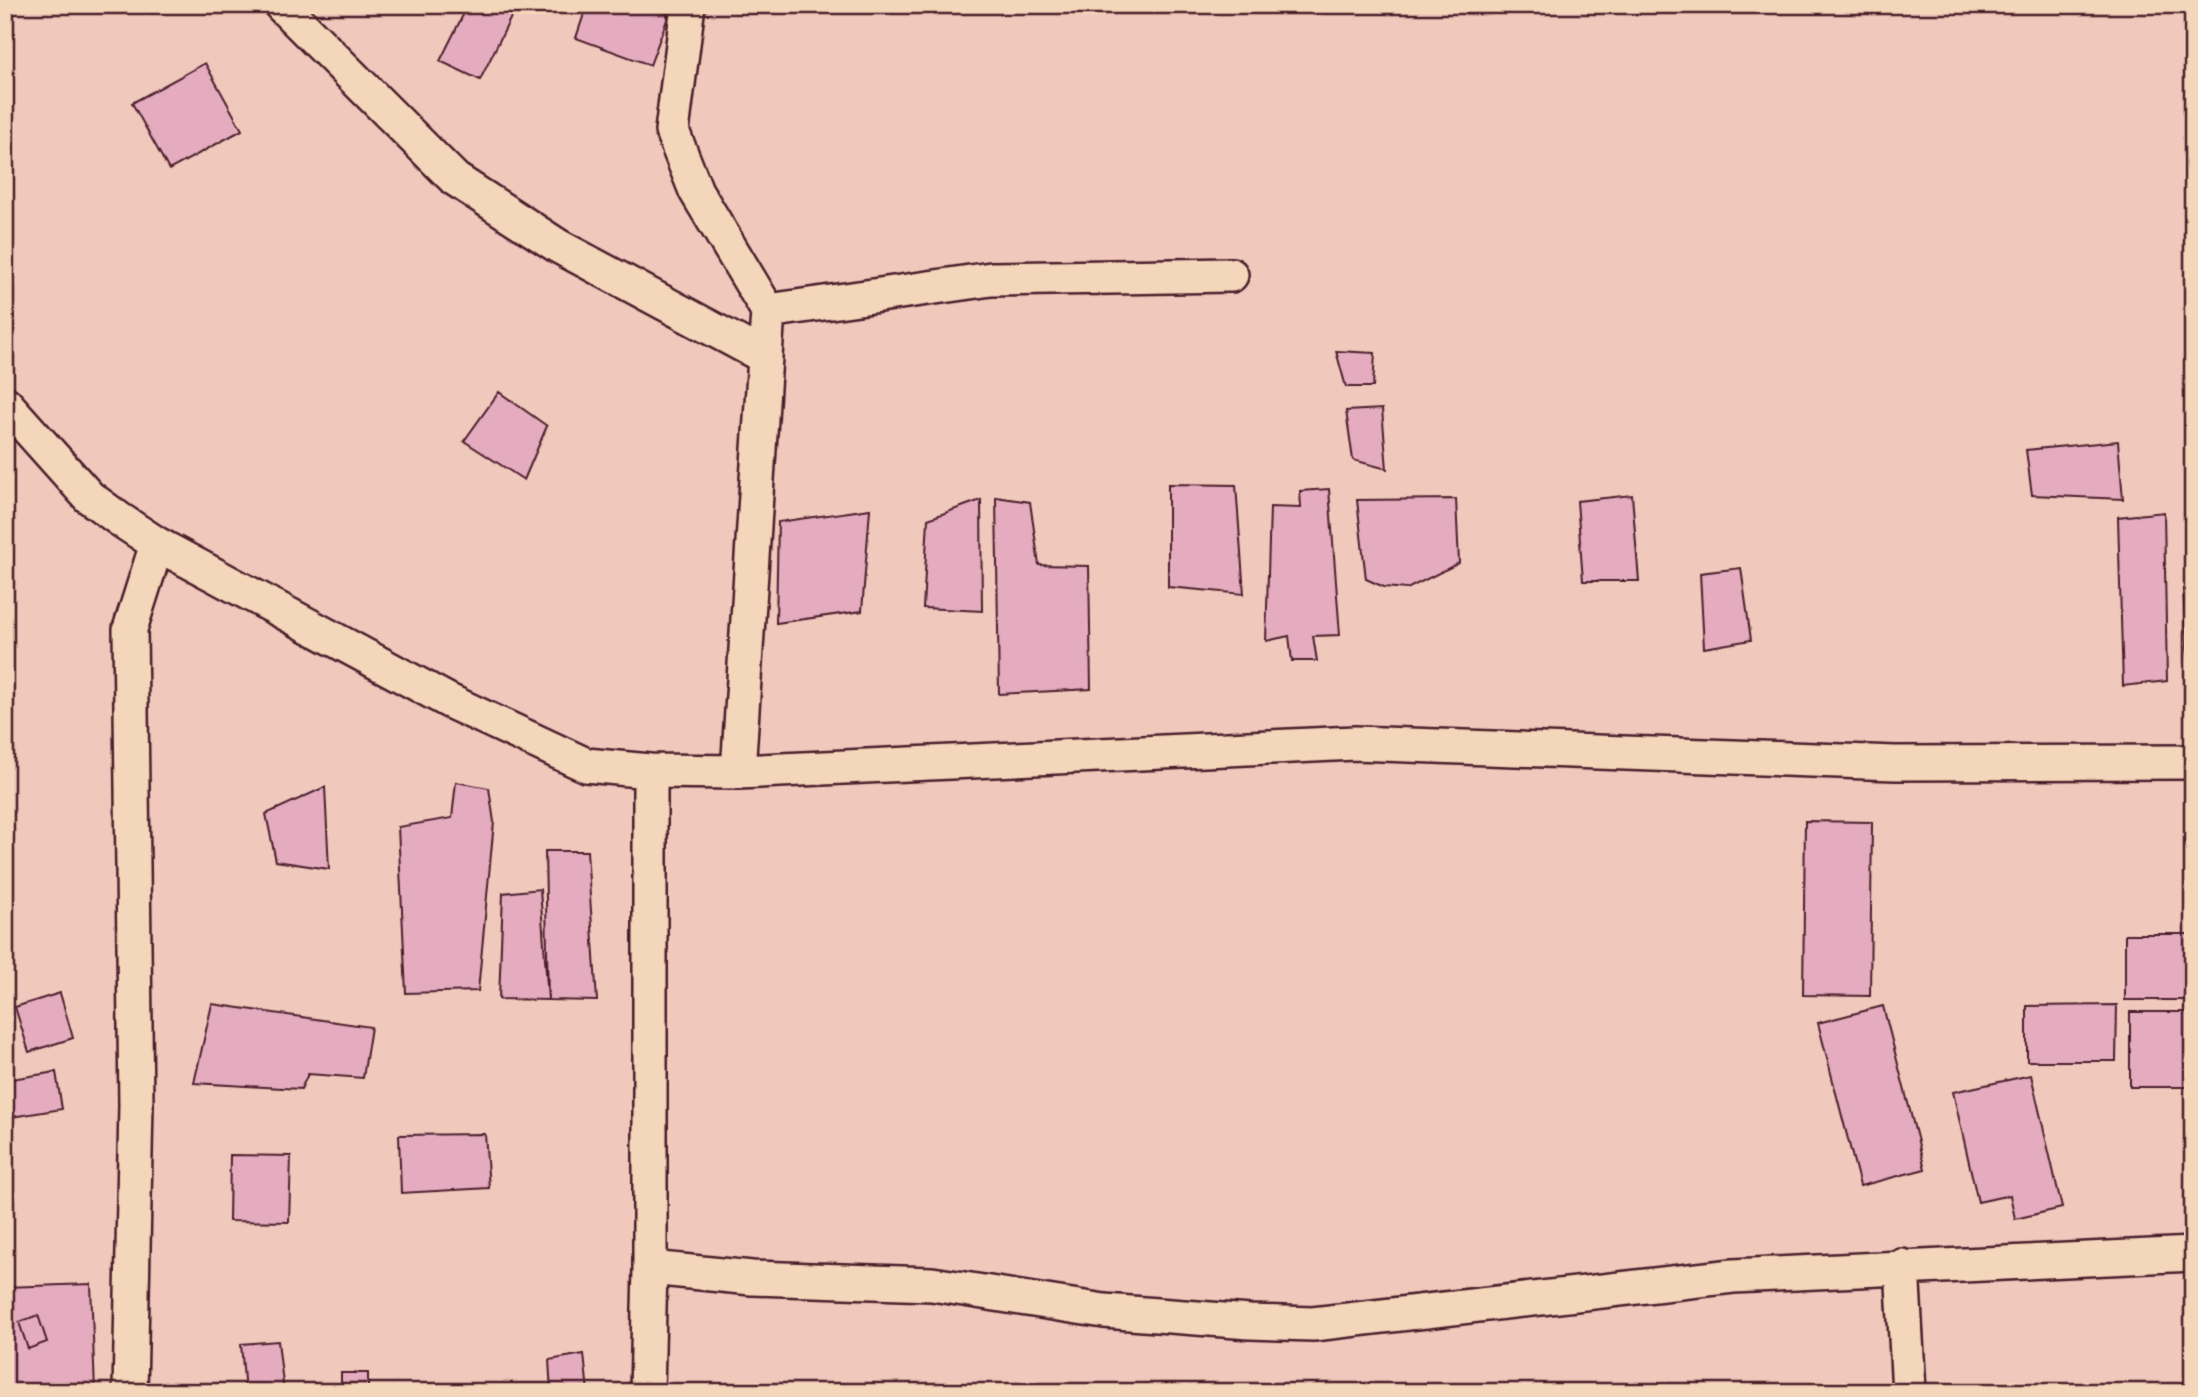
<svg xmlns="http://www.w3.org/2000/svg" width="2198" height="1397" font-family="'Comic Neue',sans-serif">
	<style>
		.building { fill: #e5acc0; stroke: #4a1f2b; stroke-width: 2 }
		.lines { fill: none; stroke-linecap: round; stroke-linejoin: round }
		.minor-casing { stroke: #4a1f2b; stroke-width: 38 }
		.minor { stroke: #f4d6ba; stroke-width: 33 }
	</style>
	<rect width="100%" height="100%" fill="#f0c9bc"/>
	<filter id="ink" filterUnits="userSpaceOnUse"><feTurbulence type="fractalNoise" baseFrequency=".0143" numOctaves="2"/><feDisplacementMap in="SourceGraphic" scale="14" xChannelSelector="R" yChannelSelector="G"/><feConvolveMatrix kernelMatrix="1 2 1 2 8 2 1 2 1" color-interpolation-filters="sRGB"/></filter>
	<g filter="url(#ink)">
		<!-- building -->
		<path class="building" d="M468 5H517L480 80 440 61Z
			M587 5H665L663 8 668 17 650 65 576 38Z
			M205 63 242 130 169 170 132 103Z
			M1336 351 1375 353 1373 387H1346Z
			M499 392 547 426 524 480 464 441Z
			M1382 409 1387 469 1353 460 1346 411Z
			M2118 441 2123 499 2032 495 2026 450Z
			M1168 484 1236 485 1244 594 1168 587Z
			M1329 489 1340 635 1313 636 1317 661H1292L1289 636 1266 641 1270 507 1301 508 1300 491Z
			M1632 495 1639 581H1583L1577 501Z
			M996 497 1030 502 1039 565 1089 566 1091 689 999 694Z
			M1456 499 1459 563 1407 589 1384 587 1366 579 1357 500Z
			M981 500 982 611 923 608 928 519Z
			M870 509 862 611 776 623 778 522Z
			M2164 512 2167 681 2123 686 2118 517Z
			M1741 568 1751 640 1704 648 1700 573Z
			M2193 588V663L2188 662 2183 589Z
			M456 782 489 788 494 822 478 991 406 993 398 827 452 818Z
			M325 787 329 869 276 861 266 814Z
			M1805 821 1872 822 1870 996 1803 995Z
			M545 851H587L597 1001 548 1000Z
			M540 889 548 1000 499 999 503 893Z
			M2125 934H2193V1000H2125Z
			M60 993 73 1038 29 1052 15 1007Z
			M212 1004 371 1027 363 1078 308 1074 301 1089 194 1083Z
			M2117 1005 2116 1061H2027V1006Z
			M1883 1006 1925 1169 1860 1186 1818 1023Z
			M2130 1012H2193V1087H2130Z
			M56 1072 62 1109 5 1118V1080Z
			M2031 1075 2062 1208 2015 1219 2010 1195 1978 1202 1953 1092Z
			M485 1134 489 1188 401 1193 399 1135Z
			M230 1155 291 1156 289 1222 229 1221Z
			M91 1284 95 1392H5V1287Z
			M38 1315 47 1342 28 1349 19 1322Z
			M278 1341 284 1392H245L241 1344Z
			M584 1354 588 1392H551L549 1360Z
			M341 1373H368V1392H341Z"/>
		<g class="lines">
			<defs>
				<path id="minor" d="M281 5 455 179 558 246 765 357
					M688 5 672 131 696 191 768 311
					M5 403 89 497 119 519 157 544 449 701 586 765 650 771 738 772 1355 743 1895 763 2193 762
					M738 772 768 311 991 279 1231 275
					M1902 1266 1909 1392
					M650 1268 752 1278 932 1284 1104 1311 1250 1322 1313 1324 1733 1276 2193 1254
					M130 1392 136 1105 130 629 157 544
					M647 1392 650 1268V771"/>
			</defs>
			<!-- minor casing -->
			<use href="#minor" class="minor-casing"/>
			<!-- minor -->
			<use href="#minor" class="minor"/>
		</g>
	</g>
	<!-- margin -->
	<rect width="2198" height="1397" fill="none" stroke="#f4d6ba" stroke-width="28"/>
	<rect x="14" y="14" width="2170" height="1369" fill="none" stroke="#4a1f2b" stroke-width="2.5" filter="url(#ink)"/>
</svg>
